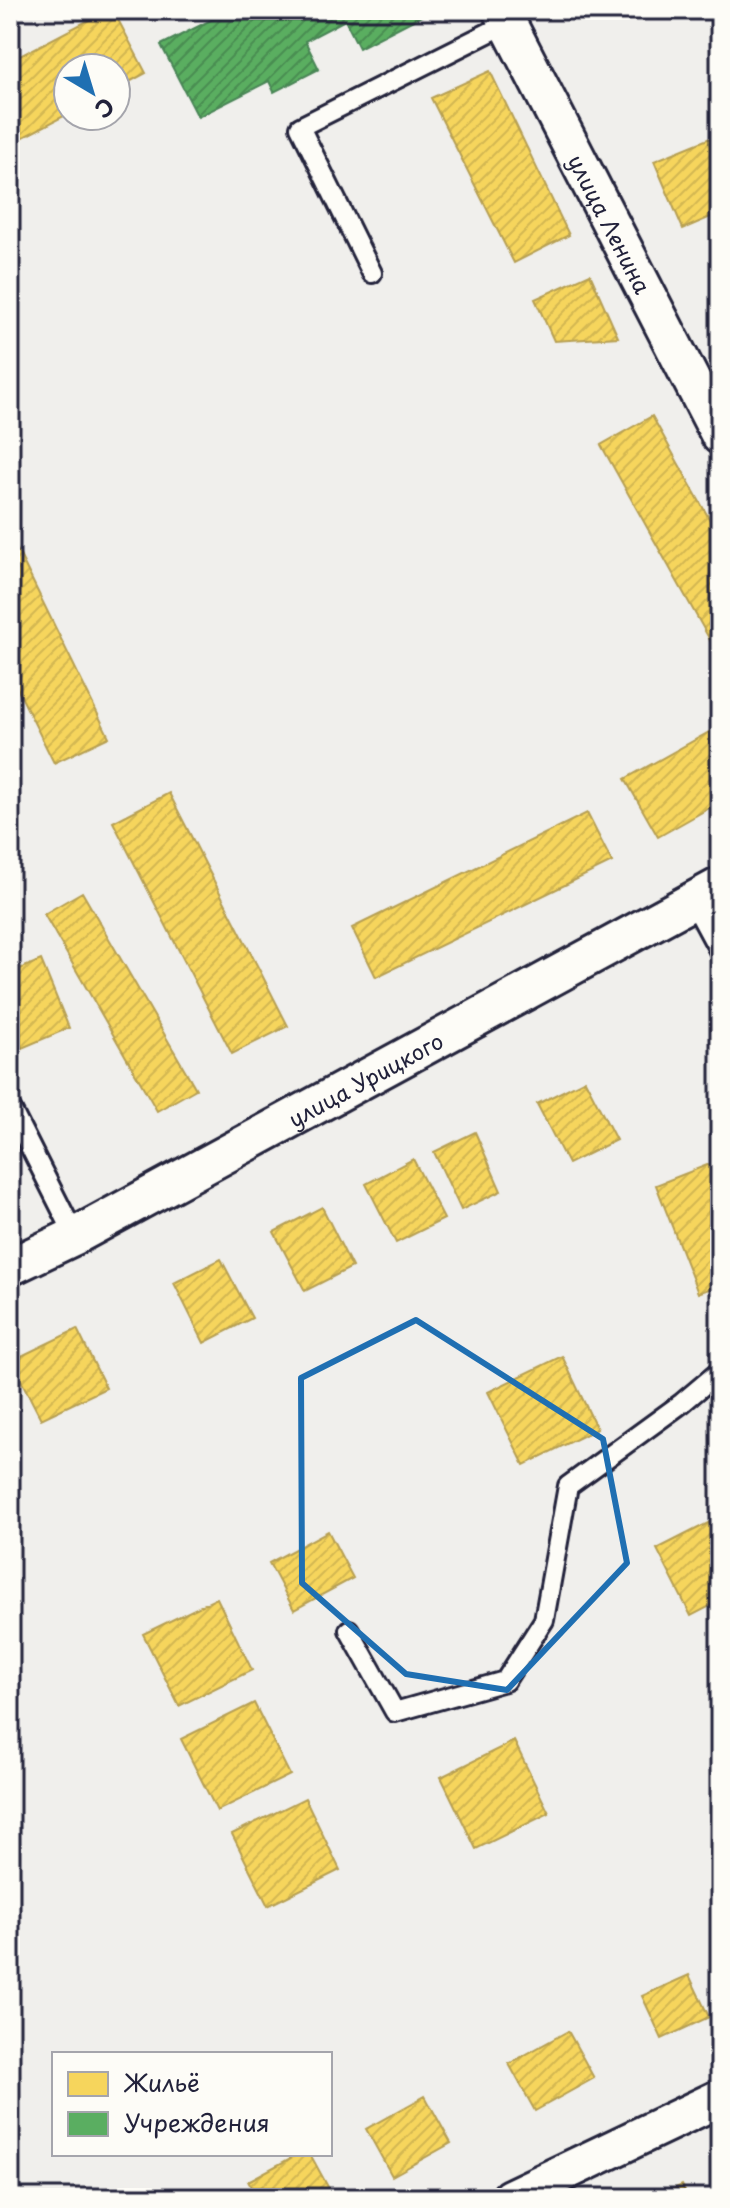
<svg xmlns="http://www.w3.org/2000/svg" width="730" height="2208" font-family="'Playpen Sans',sans-serif">
	<style>
		.homes { fill: url(#homes-hatch); stroke: #b69f52; stroke-width: 2 }
		.public { fill: url(#public-hatch); stroke: #498456; stroke-width: 2 }
		.lines { fill: none; stroke-linecap: round; stroke-linejoin: round }
		.service-casing { stroke: #22223b; stroke-width: 24 }
		.minor-casing { stroke: #22223b; stroke-width: 42 }
		.service { stroke: #fdfcf7; stroke-width: 18 }
		.minor { stroke: #fdfcf7; stroke-width: 36 }
		.marked { fill: none; stroke: #1f6fb2; stroke-width: 6; stroke-linejoin: round }
		.labels { text-anchor: middle; dominant-baseline: central; stroke-width: 8; stroke-linejoin: round; paint-order: stroke }
		.street-label { font-size: 22px; fill: #22223b; stroke: #fdfcf7 }
	</style>
	<defs>
		<pattern id="homes-hatch" width="6" height="6" patternUnits="userSpaceOnUse" patternTransform="scale(2)"><rect width="6" height="6" fill="#f6d55c"/><path d="M-1 1l2-2M0 6l6-6M5 7l2-2" fill="none" stroke="#d3b751"/></pattern>
		<pattern id="public-hatch" width="6" height="6" patternUnits="userSpaceOnUse" patternTransform="scale(2)"><rect width="6" height="6" fill="#5aae61"/><path d="M-1 1l2-2M0 6l6-6M5 7l2-2" fill="none" stroke="#4a8d51"/></pattern>
	</defs>
	<rect width="100%" height="100%" fill="#f0efec"/>
	<filter id="ink" filterUnits="userSpaceOnUse"><feTurbulence type="fractalNoise" baseFrequency=".0125" numOctaves="2"/><feDisplacementMap in="SourceGraphic" scale="16" xChannelSelector="R" yChannelSelector="G"/><feConvolveMatrix kernelMatrix="1 2 1 2 8 2 1 2 1" color-interpolation-filters="sRGB"/></filter>
	<g filter="url(#ink)">
		<!-- homes -->
		<path class="homes" d="M108 10H113L146 73 116 89V68H68V114L10 144V61Z
			M490 71 569 235 514 263 431 98Z
			M720 134V213L683 229 654 161Z
			M590 274 618 337 554 341 535 299Z
			M652 416 720 538V658L601 445Z
			M10 535 109 737 54 763 10 674Z
			M720 726V802L658 837 625 779Z
			M169 793 288 1026 232 1054 113 822Z
			M587 813 612 862 376 977 352 928Z
			M82 892 196 1089 157 1111 44 914Z
			M41 960 69 1028 10 1053V973Z
			M585 1080 616 1140 568 1164 537 1104Z
			M475 1132 501 1191 461 1210 434 1152Z
			M413 1159 444 1219 396 1243 366 1184Z
			M720 1160V1285L698 1293 656 1185Z
			M322 1207 352 1267 305 1291 274 1232Z
			M221 1259 252 1318 204 1343 174 1283Z
			M77 1329 106 1388 41 1419 11 1361Z
			M562 1356 597 1429 524 1465 488 1392Z
			M720 1517V1601L691 1616 657 1549Z
			M328 1531 353 1578 294 1610 269 1563Z
			M217 1598 252 1670 179 1706 143 1634Z
			M254 1703 290 1775 217 1811 181 1739Z
			M514 1741 549 1813 476 1849 441 1777Z
			M305 1798 340 1870 268 1906 232 1834Z
			M689 1975 709 2017 662 2039 642 1996Z
			M568 2031 594 2078 535 2111 509 2064Z
			M425 2096 451 2143 392 2176 366 2129Z
			M298 2154H310L333 2196 257 2198 248 2181Z
			M682 2185 688 2198H655Z"/>
		<!-- public -->
		<path class="public" d="M223 10H420L423 15 359 48 345 20 305 41 319 69 274 92 269 81 198 117 161 45 225 13Z"/>
		<g class="lines">
			<defs>
				<path id="service" d="M372 273 300 127 508 23
					M692 900 720 952
					M10 1107 75 1236
					M349 1630 395 1712 505 1681 544 1620 568 1486 682 1403 720 1371"/>
				<g id="minor">
					<path id="s1" d="M501 10 720 436"/>
					<path id="s2" d="M10 1267 75 1236 720 886"/>
					<path d="M510 2198 720 2098"/>
				</g>
			</defs>
			<!-- service casing -->
			<use href="#service" class="service-casing"/>
			<!-- minor casing -->
			<use href="#minor" class="minor-casing"/>
			<!-- service -->
			<use href="#service" class="service"/>
			<!-- minor -->
			<use href="#minor" class="minor"/>
		</g>
	</g>
	<!-- marked area -->
	<path class="marked" d="M416 1320 603 1439 627 1563 507 1690 406 1674 302 1583 301 1378Z"/>
	<g class="labels">
		<!-- street labels -->
		<g class="street-label">
			<text stroke="none"><textPath href="#s1" startOffset="240">улица Ленина</textPath></text>
			<text stroke="none"><textPath href="#s2" startOffset="402">улица Урицкого</textPath></text>
		</g>
	</g>
	<!-- margin -->
	<rect width="730" height="2208" fill="none" stroke="#fdfcf7" stroke-width="40"/>
	<rect x="20" y="20" width="690" height="2168" fill="none" stroke="#22223b" stroke-width="3" filter="url(#ink)"/>
	<!-- legend -->
	<rect x="52" y="2052" width="280" height="104" fill="#fdfcf7" stroke="#a5a5ac" stroke-width="2"/>
	<rect x="68" y="2072" width="40" height="24" fill="#f6d55c" stroke="#a5a5ac" stroke-width="2"/>
	<text x="124" y="2092" font-size="24" fill="#22223b">Жильё</text>
	<rect x="68" y="2112" width="40" height="24" fill="#5aae61" stroke="#a5a5ac" stroke-width="2"/>
	<text x="124" y="2132" font-size="24" fill="#22223b">Учреждения</text>
	<!-- north arrow -->
	<g transform="translate(92 92) rotate(142)"><circle r="38" fill="#fdfcf7" stroke="#a5a5ac" stroke-width="2"/>
	<path d="M0-6L14 30L0 20L-14 30Z" fill="#1f6fb2"/>
	<text y="-12" font-size="22" font-weight="bold" text-anchor="middle" fill="#22223b">С</text>
	</g>
</svg>
